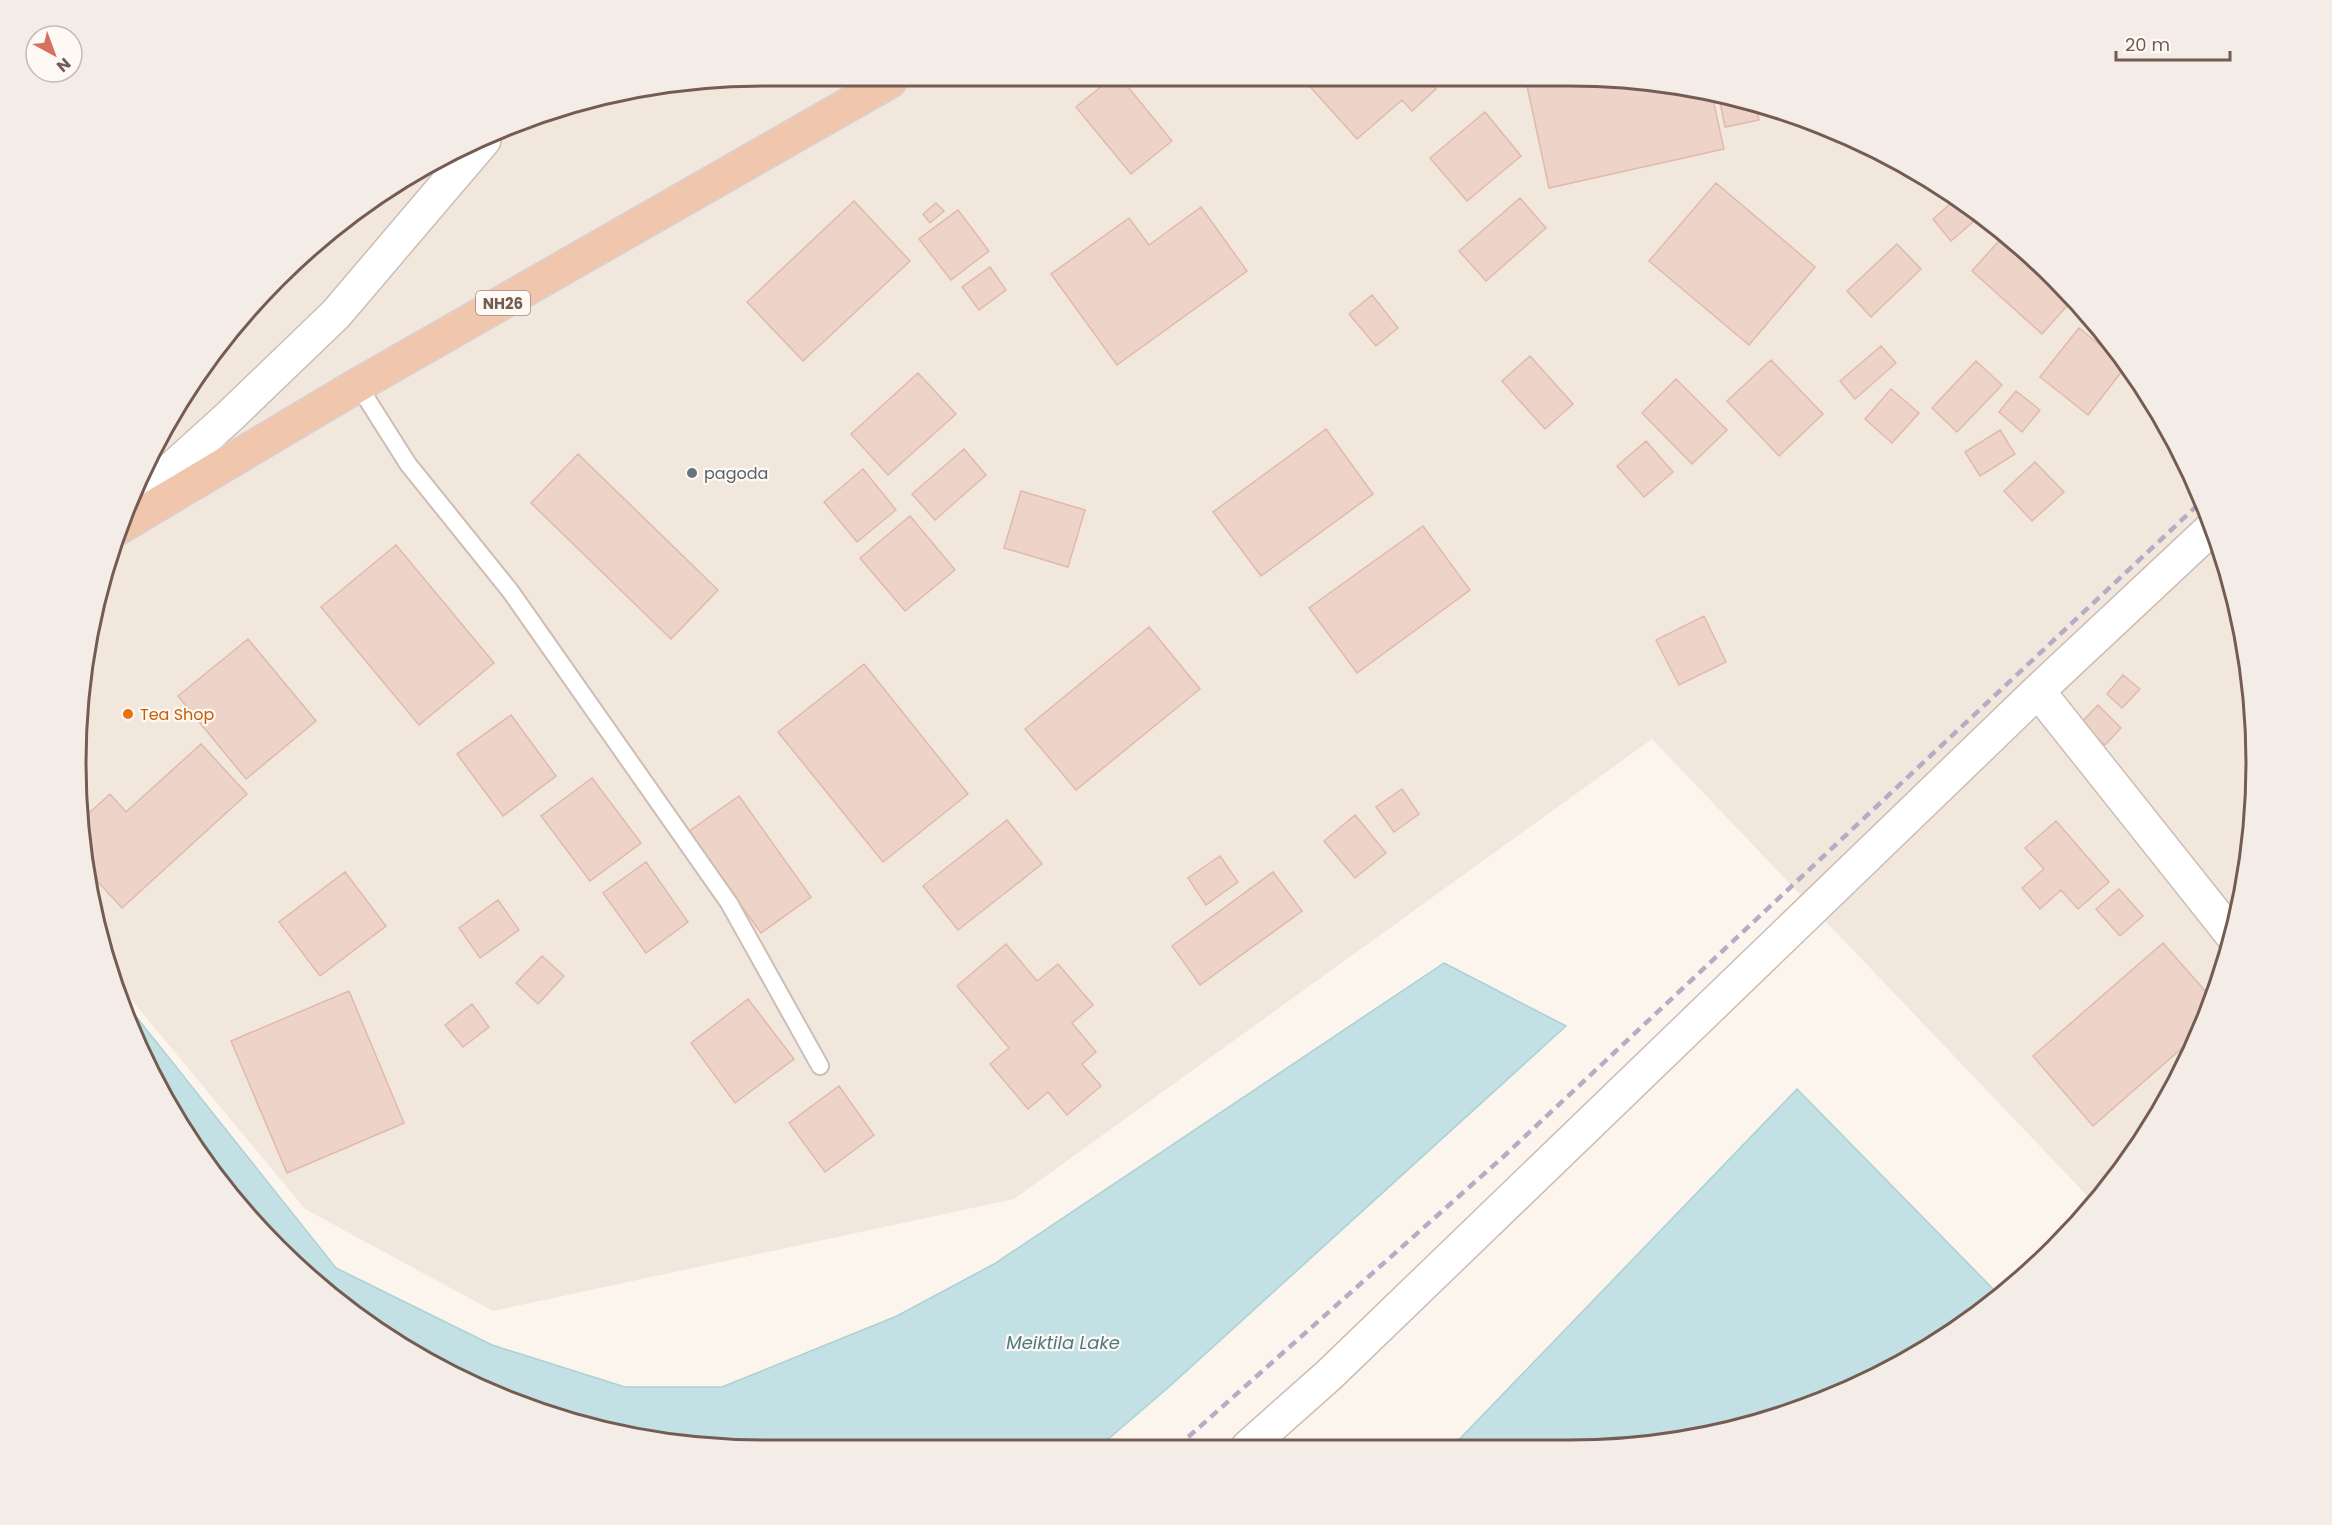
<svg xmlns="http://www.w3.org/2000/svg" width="2332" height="1525" font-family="Poppins,sans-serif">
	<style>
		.residential { fill: #f2e7dd }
		.water { fill: #c3e1e4; stroke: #aad1d4; stroke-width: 1.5 }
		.building { fill: #eed4c8; stroke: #dfbaaa; stroke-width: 1.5 }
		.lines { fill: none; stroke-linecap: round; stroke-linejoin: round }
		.service-casing { stroke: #cdbdb4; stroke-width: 20 }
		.minor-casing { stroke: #cdbdb4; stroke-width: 36 }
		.tertiary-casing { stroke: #cdbdb4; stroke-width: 36 }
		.trunk-casing { stroke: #d8d1cf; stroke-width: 36 }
		.service { stroke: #fff; stroke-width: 16 }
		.minor { stroke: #fff; stroke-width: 33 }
		.tertiary { stroke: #fff; stroke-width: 33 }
		.trunk { stroke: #f0c6ad; stroke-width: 33 }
		.rail { stroke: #b7abc6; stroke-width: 4.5; stroke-dasharray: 9 6; stroke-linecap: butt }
		.worship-dot { fill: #6b7280; stroke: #fef9f4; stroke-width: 2 }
		.food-dot { fill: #e8710a; stroke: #fef9f4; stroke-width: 2 }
		.labels { text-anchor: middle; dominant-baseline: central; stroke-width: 4.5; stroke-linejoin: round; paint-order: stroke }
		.shield { fill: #fef9f4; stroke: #9e8b83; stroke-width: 1.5 }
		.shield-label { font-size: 15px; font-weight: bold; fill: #755c52 }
		.worship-label { font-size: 16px; fill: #5b616d; stroke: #fef9f4; text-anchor: start }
		.food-label { font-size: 16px; fill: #c56008; stroke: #fef9f4; text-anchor: start }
		.water-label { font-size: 18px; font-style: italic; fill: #4a7a7f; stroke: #fef9f4 }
		.rim { fill: none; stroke: #755c52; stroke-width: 3 }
	</style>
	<rect width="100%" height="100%" fill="#fbf5ee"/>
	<!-- residential -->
	<path class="residential" d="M672 81H1660L1833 127 1951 191 2023 245 2115 344 2186 458 2233 584 2255 717 2251 852 2221 983 2165 1106 2095 1204 1652 739 1014 1199 493 1311 305 1209 110 974 98 940 77 808 76 718 112 541 167 419 217 344 309 246 380 191 542 111Z"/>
	<!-- water -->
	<path class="water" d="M1444 963 1566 1026 1170 1386 1100 1446 673 1444 499 1398 418 1358 309 1280 191 1144 127 1026 115 990 336 1268 492 1345 625 1387H722L897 1316 994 1264Z
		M1797 1089 2000 1296 1988 1308 1874 1379 1747 1427 1614 1449 1451 1448Z"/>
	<!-- building -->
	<path class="building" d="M1108 81H1123L1172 141 1131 174 1076 107Z
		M1305 81H1429L1436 89 1412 111 1402 100 1357 139Z
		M1526 81H1660L1712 95 1724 149 1549 188Z
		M1719 97 1756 107 1759 120 1725 127Z
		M1485 112 1521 156 1467 201 1430 158Z
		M1824 125 1833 127 1843 133 1840 137Z
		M1716 183 1815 267 1749 345 1649 261Z
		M1959 196 1981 215 1951 241 1933 219Z
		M1520 198 1546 228 1486 281 1459 251Z
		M854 201 910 261 803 361 747 302Z
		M936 203 944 211 930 223 923 214Z
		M1201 207 1247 271 1117 365 1051 274 1129 218 1149 245Z
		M958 210 989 251 951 280 919 239Z
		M2006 233 2023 245 2073 299 2042 334 1972 271Z
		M1897 244 1921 269 1871 317 1847 291Z
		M990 267 1006 290 979 310 962 287Z
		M1372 295 1398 328 1376 346 1349 314Z
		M2079 328 2126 366 2088 415 2040 377Z
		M1881 346 1896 363 1855 399 1840 381Z
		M1530 356 1573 404 1545 429 1502 381Z
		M1771 360 1823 414 1779 456 1727 401Z
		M1976 361 2002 385 1957 432 1932 408Z
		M918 373 956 414 888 475 851 434Z
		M1676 379 1727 430 1692 464 1642 413Z
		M1891 389 1919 413 1892 443 1865 419Z
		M2016 391 2040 410 2022 432 1999 412Z
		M1326 429 1373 494 1261 576 1213 512Z
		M2000 430 2015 454 1980 476 1965 452Z
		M1646 441 1673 472 1644 497 1617 466Z
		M964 449 986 475 935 520 912 494Z
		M578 454 718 590 671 639 531 503Z
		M2035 462 2064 492 2032 521 2004 491Z
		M863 469 896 510 857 542 824 502Z
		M1021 491 1085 510 1068 567 1004 548Z
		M910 516 955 570 905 611 860 558Z
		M1423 526 1470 590 1357 673 1309 608Z
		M396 545 494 663 419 725 321 607Z
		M1704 616 1726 662 1679 685 1656 640Z
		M1149 627 1200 689 1076 790 1025 729Z
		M248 639 316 721 246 779 178 696Z
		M864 664 968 794 883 862 778 732Z
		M2123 675 2140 689 2122 708 2107 694Z
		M2098 705 2121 728 2105 745 2081 723Z
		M511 715 556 776 503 816 457 754Z
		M201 744 247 794 122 908 87 870 79 822 110 794 126 812Z
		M592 778 641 843 590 881 541 816Z
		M1402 789 1419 814 1394 832 1376 807Z
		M739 796 811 897 761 933 688 832Z
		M1355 815 1386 853 1355 878 1324 841Z
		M1007 820 1042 864 958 930 923 886Z
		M2056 821 2109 882 2078 909 2061 890 2040 909 2022 888 2044 869 2025 848Z
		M1220 856 1238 882 1206 905 1188 878Z
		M646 862 688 922 646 953 603 893Z
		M345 872 386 926 320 976 279 922Z
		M1273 872 1302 911 1200 985 1172 946Z
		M2119 889 2143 916 2120 936 2096 909Z
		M498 900 519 930 480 958 459 928Z
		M2163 943 2213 1000 2197 1035 2093 1126 2033 1056Z
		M1006 944 1037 981 1058 964 1093 1005 1072 1023 1096 1052 1082 1064 1101 1086 1067 1115 1048 1092 1028 1109 990 1064 1009 1048 957 986Z
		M542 956 564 976 538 1004 516 983Z
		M349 991 404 1123 287 1173 231 1041Z
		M748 999 794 1059 735 1103 691 1043Z
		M472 1004 489 1027 463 1047 445 1025Z
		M839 1086 874 1135 825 1172 789 1123Z"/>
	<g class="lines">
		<defs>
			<path id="service" d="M358 385 408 464 511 592 729 903 820 1066"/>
			<path id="minor" d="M2038 691 2232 935
				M1248 1447 1329 1375 2038 691 2212 528"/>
			<path id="tertiary" d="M125 511 230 416 336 314 484 140"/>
			<path id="trunk" d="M118 528 358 385 890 81"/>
		</defs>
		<!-- service casing -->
		<use href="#service" class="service-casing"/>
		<!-- minor casing -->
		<use href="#minor" class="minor-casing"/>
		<!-- tertiary casing -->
		<use href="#tertiary" class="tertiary-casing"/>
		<!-- trunk casing -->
		<use href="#trunk" class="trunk-casing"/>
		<!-- service -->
		<use href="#service" class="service"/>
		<!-- minor -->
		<use href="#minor" class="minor"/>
		<!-- tertiary -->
		<use href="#tertiary" class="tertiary"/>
		<!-- trunk -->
		<use href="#trunk" class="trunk"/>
		<!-- rail -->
		<path class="rail" d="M1177 1447 1503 1157 2202 501"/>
	</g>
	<!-- markers -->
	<circle class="worship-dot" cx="692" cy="473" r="6"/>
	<circle class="food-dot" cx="128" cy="714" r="6"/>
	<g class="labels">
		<!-- shield labels -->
		<rect class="shield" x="476" y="291" width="54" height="24" rx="4.5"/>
		<g class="shield-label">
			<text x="503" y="303">NH26</text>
		</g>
		<!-- worship labels -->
		<g class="worship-label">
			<text x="704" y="473">pagoda</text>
		</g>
		<!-- food labels -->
		<g class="food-label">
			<text x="140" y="714">Tea Shop</text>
		</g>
		<!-- water labels -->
		<g class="water-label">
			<text x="1063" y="1342">Meiktila Lake</text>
		</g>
	</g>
	<!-- crop -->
	<path d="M0 0H2332V1525H0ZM763 86H1569A677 677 0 0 1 2246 763V763A677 677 0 0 1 1569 1440H763A677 677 0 0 1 86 763V763A677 677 0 0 1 763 86Z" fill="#f3ece7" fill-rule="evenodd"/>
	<path class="rim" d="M763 86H1569A677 677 0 0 1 2246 763V763A677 677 0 0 1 1569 1440H763A677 677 0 0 1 86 763V763A677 677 0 0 1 763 86Z"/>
	<!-- north arrow -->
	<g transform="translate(54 54) rotate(139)"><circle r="28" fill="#fef9f4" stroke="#c7bab3" stroke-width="1.5"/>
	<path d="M0-4.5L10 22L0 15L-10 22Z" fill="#d77260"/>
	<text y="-9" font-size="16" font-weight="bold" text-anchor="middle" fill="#755c52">N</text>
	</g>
	<!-- scale -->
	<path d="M2116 51v9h114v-9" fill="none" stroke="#755c52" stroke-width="3"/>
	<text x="2125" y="51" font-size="18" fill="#755c52" stroke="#fef9f4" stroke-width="4.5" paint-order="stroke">20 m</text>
</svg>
